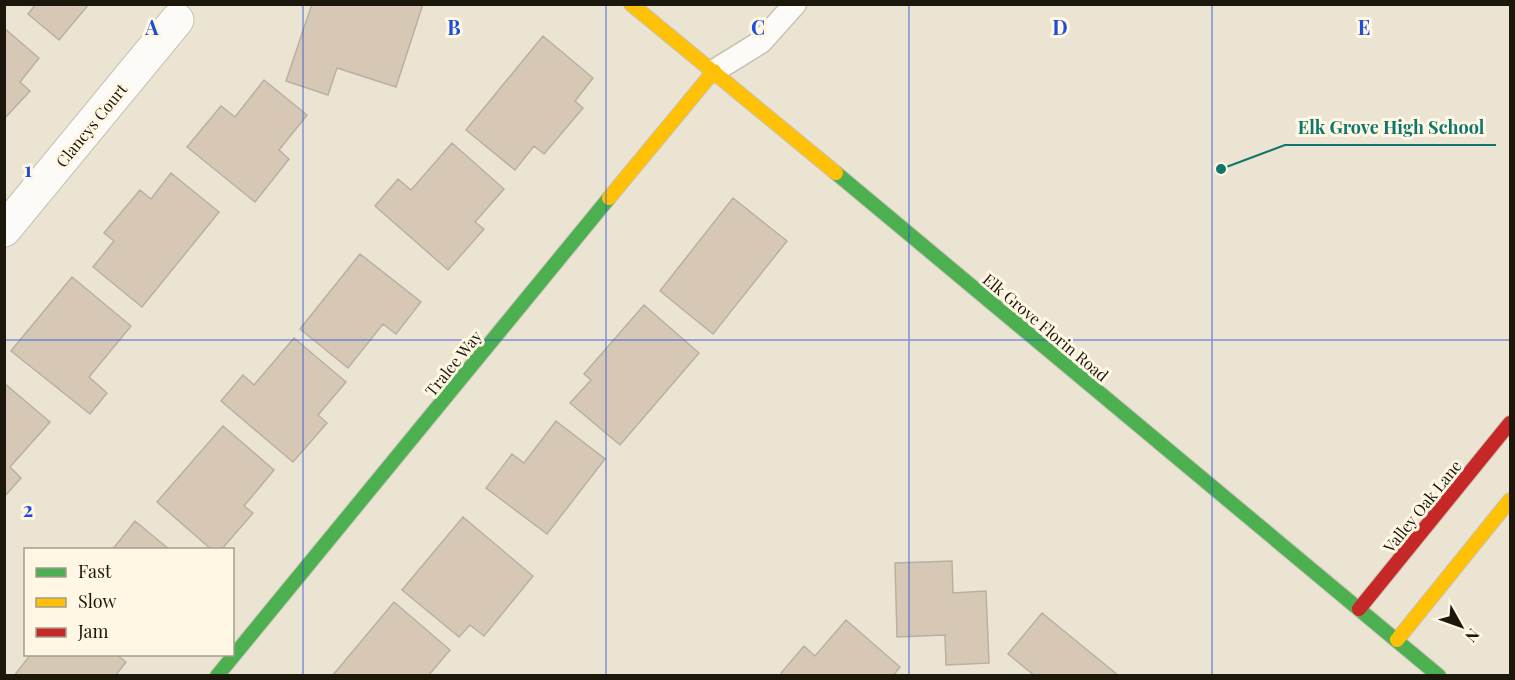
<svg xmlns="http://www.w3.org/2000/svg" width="1515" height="680" font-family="'Playfair Display',serif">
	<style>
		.building { fill: #d7c8b6; stroke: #b8b0a3; stroke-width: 1.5 }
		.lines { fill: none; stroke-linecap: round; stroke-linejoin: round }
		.lane-casing { stroke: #c8c2b4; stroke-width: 25 }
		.street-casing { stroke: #c8c2b4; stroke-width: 35 }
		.fast-casing { stroke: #c8c2b4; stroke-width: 16 }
		.slow-casing { stroke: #c8c2b4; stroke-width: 16 }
		.jam-casing { stroke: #c8c2b4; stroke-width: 16 }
		.lane { stroke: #fcfbf8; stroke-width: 22 }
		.street { stroke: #fcfbf8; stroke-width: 33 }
		.fast { stroke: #4caf50; stroke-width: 14 }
		.slow { stroke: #ffc107; stroke-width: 14 }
		.jam { stroke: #c62828; stroke-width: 14 }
		.grid { fill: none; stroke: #1d4ed8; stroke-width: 1.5; stroke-opacity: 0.55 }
		.labels { text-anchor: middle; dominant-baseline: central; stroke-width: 6; stroke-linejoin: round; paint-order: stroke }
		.street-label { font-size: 16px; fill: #1c170b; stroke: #fff7e3 }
		.grid-label { font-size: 20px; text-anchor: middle; font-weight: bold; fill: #1d4ed8; stroke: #fff7e3; stroke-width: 6; stroke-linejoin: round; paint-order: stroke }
		.leader { fill: none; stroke: #0f766e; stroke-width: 2 }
		.callout-dot { fill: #0f766e; stroke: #fff7e3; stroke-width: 2 }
		.callout-label { font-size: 18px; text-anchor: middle; font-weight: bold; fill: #0f766e; stroke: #fff7e3; stroke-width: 6; stroke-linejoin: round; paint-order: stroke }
	</style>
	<rect width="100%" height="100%" fill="#ece4d2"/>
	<!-- building -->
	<path class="building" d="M36 4H89L59 40 28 14Z
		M312 4H423L396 87 337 68 328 95 286 81Z
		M4 28 39 58 20 82 30 91 4 119Z
		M543 36 593 78 575 101 583 108 544 154 534 146 515 170 466 130Z
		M264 80 307 115 279 150 289 159 255 202 187 147 221 106 235 117Z
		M452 143 504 189 475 222 484 229 448 270 375 206 398 179 411 190Z
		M171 173 219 212 142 307 93 267 114 241 104 233 140 190 151 199Z
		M733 198 787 241 713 334 660 291Z
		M360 254 421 302 396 334 383 324 348 368 300 329Z
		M72 277 131 326 89 377 107 393 90 414 11 351Z
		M644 305 699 353 620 445 570 403 591 380 584 374Z
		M294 338 346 382 318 415 327 423 293 462 221 401 243 375 254 385Z
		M4 383 50 422 10 467 21 478 4 497Z
		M556 421 605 459 547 534 486 488 512 454 524 463Z
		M223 426 274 470 244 506 253 513 221 550H212L157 502Z
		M463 517 533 576 484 636 470 625 459 637 402 590Z
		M135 521 170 550H112Z
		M952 561 953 593 986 591 989 663 946 665 945 635 897 637 895 563Z
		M394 602 450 650 428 676H334L333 675Z
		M1042 613 1119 676H1035L1008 654Z
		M846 620 900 667 893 676H783L781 673 804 646 815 656Z
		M31 654H116L126 662 115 676H14Z"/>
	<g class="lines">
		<defs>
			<path id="lane" d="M714 71 761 42 795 4"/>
			<path id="street" d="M4 230 177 20"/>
			<path id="fast" d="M836 173 1439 676
				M217 676 609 198"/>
			<path id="slow" d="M631 4 836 173
				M609 198 714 71
				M1397 640 1510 500"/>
			<path id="jam" d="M1359 609 1510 423"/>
		</defs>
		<!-- lane casing -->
		<use href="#lane" class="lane-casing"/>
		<!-- street casing -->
		<use href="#street" class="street-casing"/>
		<!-- fast casing -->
		<use href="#fast" class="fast-casing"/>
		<!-- slow casing -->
		<use href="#slow" class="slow-casing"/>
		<!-- jam casing -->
		<use href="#jam" class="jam-casing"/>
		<!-- lane -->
		<use href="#lane" class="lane"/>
		<!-- street -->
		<use href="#street" class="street"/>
		<!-- fast -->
		<use href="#fast" class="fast"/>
		<!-- slow -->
		<use href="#slow" class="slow"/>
		<!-- jam -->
		<use href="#jam" class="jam"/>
	</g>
	<!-- grid -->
	<path class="grid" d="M303 4V676M606 4V676M909 4V676M1212 4V676M4 340H1510"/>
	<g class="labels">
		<!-- street labels -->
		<g class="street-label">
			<text transform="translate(91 125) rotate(-51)">Clancys Court</text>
			<text transform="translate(1046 327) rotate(40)">Elk Grove Florin Road</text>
			<text transform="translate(453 363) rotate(-51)">Tralee Way</text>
			<text transform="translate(1422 506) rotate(-51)">Valley Oak Lane</text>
		</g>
	</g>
	<g class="grid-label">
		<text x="152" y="35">A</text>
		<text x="454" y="35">B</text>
		<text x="758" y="35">C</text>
		<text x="1060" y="35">D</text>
		<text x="1364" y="35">E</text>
		<text x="28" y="177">1</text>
		<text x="28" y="517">2</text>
	</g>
	<!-- callouts -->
	<path class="leader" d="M1221 169L1285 145H1496"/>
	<circle class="callout-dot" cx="1221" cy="169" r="6"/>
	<g class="callout-label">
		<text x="1391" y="134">Elk Grove High School</text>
	</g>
	<!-- border -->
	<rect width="1515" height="680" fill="none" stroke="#1c170b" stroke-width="12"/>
	<!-- legend -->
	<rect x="24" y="548" width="210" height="108" fill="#fff7e3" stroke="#a49d8d" stroke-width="1.5"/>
	<rect x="36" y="568" width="30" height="9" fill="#4caf50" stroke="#a49d8d" stroke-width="1.5"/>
	<text x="78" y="578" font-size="18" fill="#1c170b">Fast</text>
	<rect x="36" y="598" width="30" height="9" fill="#ffc107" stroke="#a49d8d" stroke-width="1.5"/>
	<text x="78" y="608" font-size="18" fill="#1c170b">Slow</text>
	<rect x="36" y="628" width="30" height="9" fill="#c62828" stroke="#a49d8d" stroke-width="1.5"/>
	<text x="78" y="638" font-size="18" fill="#1c170b">Jam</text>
	<!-- north arrow -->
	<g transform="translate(1461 626) rotate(130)" stroke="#fff7e3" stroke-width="4.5" paint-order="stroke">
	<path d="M0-4.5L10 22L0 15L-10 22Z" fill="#1c170b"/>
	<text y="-9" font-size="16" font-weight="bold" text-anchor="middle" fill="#1c170b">N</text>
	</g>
</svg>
